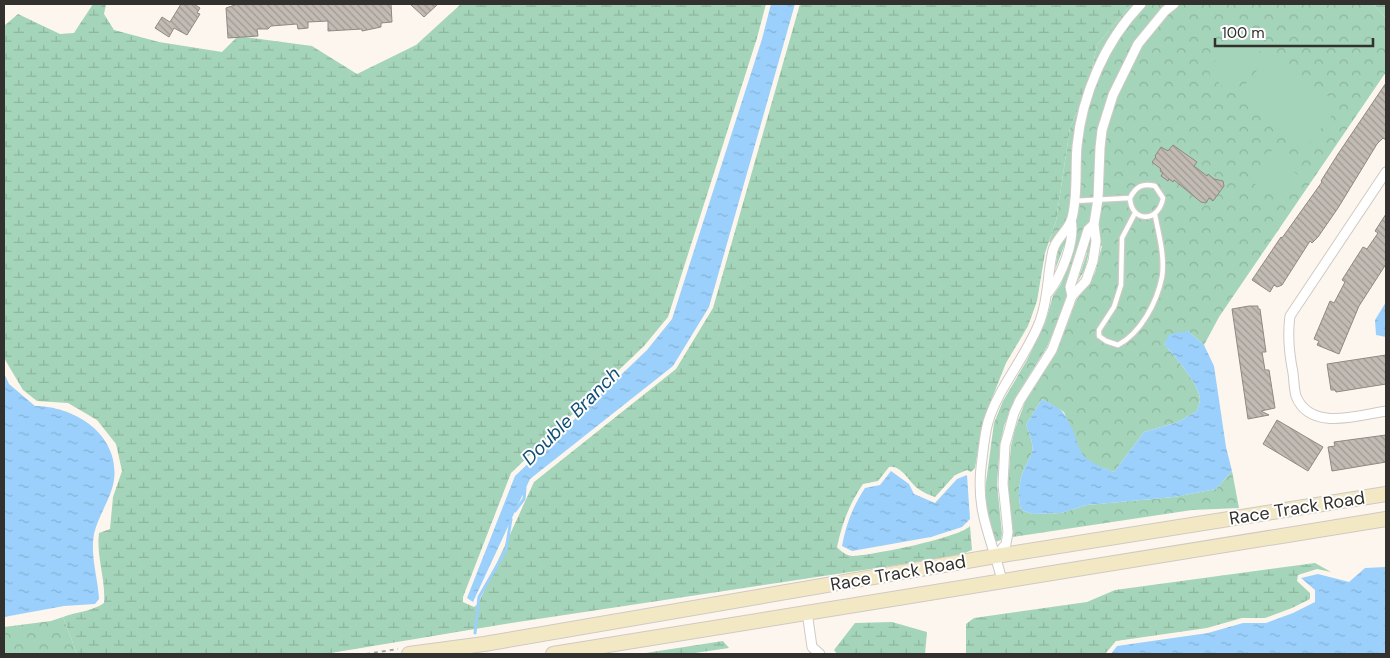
<svg xmlns="http://www.w3.org/2000/svg" width="1390" height="658" font-family="'DM Sans',sans-serif">
	<style>
		.forest { fill: url(#forest-crowns) }
		.wetland { fill: url(#wetland-marsh) }
		.pitch { fill: #a4d4b9 }
		.water { fill: url(#water-ripples) }
		.lines { fill: none; stroke-linecap: round; stroke-linejoin: round }
		.stream { stroke: #9ad0fb; stroke-width: 3 }
		.building { fill: url(#building-back-hatch); stroke: #908983 }
		.lane-casing { stroke: #d0c9c3; stroke-width: 7 }
		.street-casing { stroke: #d0c9c3; stroke-width: 11 }
		.secondary-casing { stroke: #d0c9c3; stroke-width: 16 }
		.path { stroke: #aaa59f; stroke-width: 2; stroke-dasharray: 4 4; stroke-linecap: butt }
		.lane { stroke: #fff; stroke-width: 4.5 }
		.street { stroke: #fff; stroke-width: 9 }
		.secondary { stroke: #f3e8c4; stroke-width: 14 }
		.labels { text-anchor: middle; dominant-baseline: central; stroke-width: 4; stroke-linejoin: round; paint-order: stroke }
		.street-label { font-size: 18px; fill: #33312e; stroke: #fff }
		.water-label { font-size: 19px; font-style: italic; fill: #104f76; stroke: #fff }
	</style>
	<defs>
		<pattern id="forest-crowns" width="20" height="18" patternUnits="userSpaceOnUse" patternTransform="scale(1.25)"><rect width="20" height="18" fill="#a4d4b9"/><path d="M2 6a3 3 0 1 1 6 0M12 15a3 3 0 1 1 6 0" fill="none" stroke="#8eb69f"/></pattern>
		<pattern id="wetland-marsh" width="20" height="14" patternUnits="userSpaceOnUse" patternTransform="scale(1.25)"><rect width="20" height="14" fill="#a4d4b9"/><path d="M1 5h8M5 5V1M11 12h8M15 12V8" fill="none" stroke="#8eb69f"/></pattern>
		<pattern id="water-ripples" width="26" height="14" patternUnits="userSpaceOnUse" patternTransform="scale(1.25)"><rect width="26" height="14" fill="#9ad0fb"/><path d="M2 4q2-2 4 0t4 0M15 11q2-2 4 0t4 0" fill="none" stroke="#85b3d7"/></pattern>
		<pattern id="building-back-hatch" width="6" height="6" patternUnits="userSpaceOnUse" patternTransform="scale(1.25)"><rect width="6" height="6" fill="#c2bbb4"/><path d="M-1 5l2 2M0 0l6 6M5-1l2 2" fill="none" stroke="#9e9993"/></pattern>
	</defs>
	<rect width="100%" height="100%" fill="#fdf6ef"/>
	<!-- forest -->
	<path class="forest" d="M1131 4H1373L1386 18V72L1219 317 1204 345 1188 331 1164 344C1175 357 1198 382 1200 399 1200 403 1198 407 1197 411L1178 422 1144 432 1114 472 1092 464 1081 455 1064 412 1042 399 1026 425C1041 460 1026 453 1020 483 1018 492 1019 501 1021 510L1033 514 1061 513 1087 505 1174 497 1216 489 1232 471 1239 508 1192 510 1013 537 1008 483 1011 446 1015 429 1025 402 1057 351 1076 301 1095 273 1102 246 1091 244 1085 269 1077 283 1087 253 1076 251 1065 286 1067 296 1055 328 1047 347 1015 398 1004 426 1000 445 997 484 1002 533 1001 540 995 542 986 508 985 490 994 423 1003 401 1027 360 1045 323 1053 296 1061 284 1074 249 1064 246 1055 270 1059 243 1049 242 1056 221 1070 128 1089 83 1097 45Z
		M63 617 77 654H4V627L51 621Z"/>
	<!-- wetland -->
	<path class="wetland" d="M93 4H106L104 14 114 30 159 42 222 52 238 36 312 46 357 74 416 45 461 4H766L757 38 668 317 644 346 511 473 463 597V602L474 607 478 604 534 482 676 369 713 308 800 4H1131L1097 45 1089 83 1070 128 1056 221 1045 253 1037 301 1028 326 1006 363 983 421 975 468 971 472 967 470 955 475 935 497C930 495 924 493 920 490 910 485 903 465 889 467L878 481 863 484C849 504 842 524 837 547 840 551 847 556 853 556 873 555 959 538 970 526L972 550 957 556 505 624 325 654H77L63 617C76 612 93 611 104 603 106 579 96 557 99 533L110 529 113 497 122 471 116 444 97 420 68 403 37 401 23 390 4 358V26L18 14 60 34 74 33Z
		M1373 4H1386V18Z
		M1315 563 1331 572 1317 569 1298 575 1297 581 1310 593V599L1292 608 1265 618H1242L1207 628 1116 641 1105 654H966V624L974 618 1087 602 1115 590Z
		M892 622 927 632 925 654H837L834 650 855 623Z
		M723 641 729 648 688 654H639Z"/>
	<!-- pitch -->
	<path class="pitch" d="M1244 31 1260 43 1262 49 1231 88H1225L1210 75 1209 69 1239 32Z
		M1275 55 1290 67 1291 74 1298 73 1313 85 1314 92 1321 91 1336 103V110L1307 146 1300 148 1286 137 1284 129 1277 130 1261 118V112H1256L1240 100 1239 92 1269 56Z
		M1277 144 1296 159 1289 168 1302 178 1288 196 1274 186 1267 194 1249 179Z"/>
	<!-- water -->
	<path class="water" d="M771 4H795L709 307 673 366 530 479 473 602 467 598 515 476 647 350 672 319 762 39Z
		M1386 302V337L1376 335 1375 320Z
		M1188 331 1204 345 1214 366 1226 447 1232 471 1216 489 1174 497 1087 505 1061 513 1033 514 1021 510C1019 501 1018 492 1020 483 1026 453 1041 460 1026 425L1042 399C1048 403 1060 407 1064 414 1087 448 1066 454 1114 472L1144 432 1178 422 1197 411C1198 407 1200 403 1200 399 1198 382 1175 357 1164 344L1170 334Z
		M4 373 9 384 35 406C75 406 120 435 114 480 111 499 98 516 94 534 90 556 98 578 99 599L95 604 64 606 4 617Z
		M891 471 909 484 914 494 935 503 957 479 967 475 970 519 962 527 931 537 852 551 842 546C846 524 853 506 865 488L880 485Z
		M1386 567V654H1111L1117 646 1208 633 1243 623H1266L1293 613 1315 602V590L1301 578 1318 574 1349 582 1365 568Z"/>
	<g class="lines">
		<!-- stream -->
		<path class="stream" d="M515 511 524 499 525 488
			M475 633 479 597 506 550 511 519"/>
	</g>
	<!-- building -->
	<path class="building" d="M181 4H194L200 8 197 13 200 14 187 35 174 28 169 37 155 28 162 17 170 22Z
		M238 4H391L392 22 381 23V27L362 31V29L328 31V21L308 22V28L298 29 297 24 271 26 268 29H257L258 36 228 38 226 8Z
		M410 4H438L424 17Z
		M1386 83V140L1383 138 1377 144 1338 208 1318 237 1312 243 1310 241 1282 285 1277 287 1274 285 1270 292 1252 280 1281 237 1282 238 1322 182 1321 181 1338 154Z
		M1173 145 1197 162 1194 166 1207 176 1208 174 1214 179 1223 181 1224 186 1213 201 1209 198 1206 203 1201 202 1174 180 1173 182 1169 179 1168 181 1161 176 1163 173 1160 171 1161 169 1152 162 1156 157 1155 156 1161 147 1168 151Z
		M1386 214V264L1359 306 1339 354 1317 345 1319 341 1314 339 1330 301 1334 303 1345 282 1342 280 1363 247 1367 249 1378 233 1375 231Z
		M1249 306H1258V309H1260L1266 352H1262L1265 370H1269L1275 408 1261 411 1269 415 1248 419 1232 309Z
		M1386 355V384L1336 392 1335 390H1331L1327 364Z
		M1277 420 1323 447 1308 471 1263 444Z
		M1386 435V462L1332 471 1328 447 1335 446 1334 442Z"/>
	<g class="lines">
		<defs>
			<path id="lane" d="M1074 201 1130 198C1136 186 1143 183 1155 186L1163 198C1159 223 1131 223 1130 198
				M1135 213 1122 238 1121 285 1114 307 1099 330V336L1106 341 1118 345C1141 333 1157 302 1162 277 1165 257 1159 235 1155 215"/>
			<path id="street" d="M1386 172 1290 316C1287 336 1289 353 1293 373 1294 380 1294 389 1296 396 1310 432 1359 415 1386 411
				M1048 293C1061 277 1076 240 1071 220
				M1072 296 1070 287 1088 230 1094 224
				M996 556 1006 544 1008 532 1003 484 1005 445 1014 413 1020 400 1052 350 1072 296 1086 281 1093 261 1096 241 1094 224 1098 199 1100 148 1102 130 1113 95 1138 44 1165 11 1174 4
				M1002 581C992 538 976 514 981 467 983 453 984 436 988 422 999 386 1027 356 1040 321 1049 298 1047 274 1053 250 1056 238 1069 230 1072 218 1078 195 1075 170 1077 146 1082 95 1105 41 1141 4
				M807 612 812 647 820 654"/>
			<path id="secondary" d="M409 654 484 644 996 556 1386 494
				M553 654 1386 519"/>
		</defs>
		<!-- lane casing -->
		<use href="#lane" class="lane-casing"/>
		<!-- street casing -->
		<use href="#street" class="street-casing"/>
		<!-- secondary casing -->
		<use href="#secondary" class="secondary-casing"/>
		<!-- path -->
		<path class="path" d="M366 654 398 649"/>
		<!-- lane -->
		<use href="#lane" class="lane"/>
		<!-- street -->
		<use href="#street" class="street"/>
		<!-- secondary -->
		<use href="#secondary" class="secondary"/>
	</g>
	<g class="labels">
		<!-- street labels -->
		<g class="street-label">
			<text transform="translate(1297 508) rotate(-9)">Race Track Road</text>
			<text transform="translate(898 573) rotate(-10)">Race Track Road</text>
		</g>
		<!-- water labels -->
		<g class="water-label">
			<text transform="translate(571 416) rotate(-45)">Double Branch</text>
		</g>
	</g>
	<!-- border -->
	<rect width="1390" height="658" fill="none" stroke="#33312e" stroke-width="10"/>
	<!-- scale -->
	<path d="M1215 38v8h158v-8" fill="none" stroke="#33312e" stroke-width="2.5"/>
	<text x="1222" y="38" font-size="15" fill="#33312e" stroke="#ffffff" stroke-width="4" paint-order="stroke">100 m</text>
</svg>
